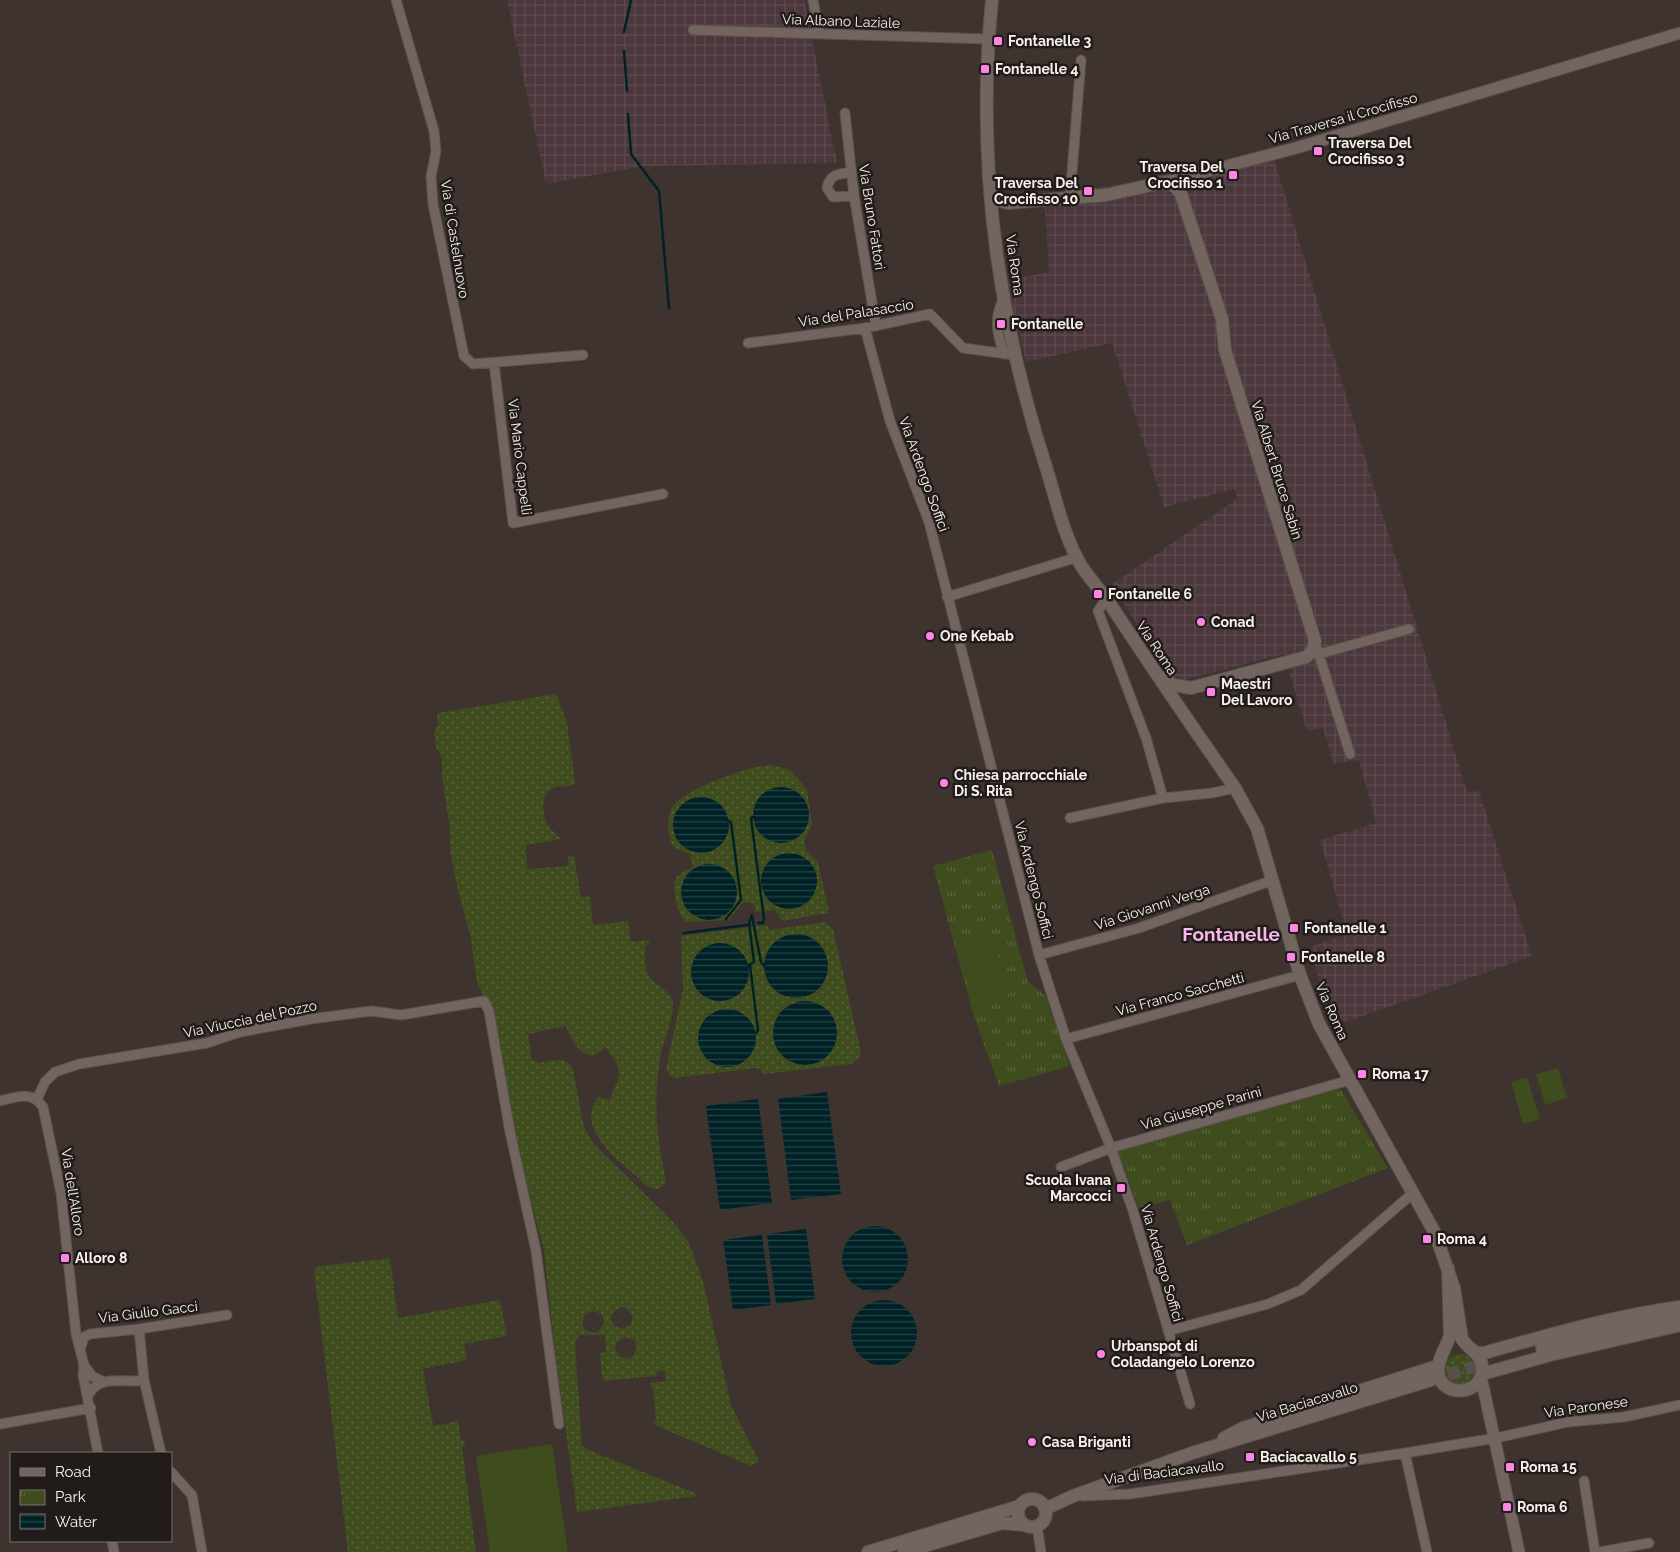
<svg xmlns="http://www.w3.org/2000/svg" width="1680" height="1552" font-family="Raleway,sans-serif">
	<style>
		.industrial { fill: url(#industrial-grid) }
		.grass { fill: url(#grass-dots); fill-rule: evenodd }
		.park { fill: url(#park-tufts) }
		.pitch { fill: #3f4c1d }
		.water { fill: url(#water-rules) }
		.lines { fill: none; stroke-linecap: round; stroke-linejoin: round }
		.stream { stroke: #002226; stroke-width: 2.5 }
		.secondary-tunnel { stroke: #5a504b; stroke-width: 12; stroke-dasharray: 12 6; stroke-linecap: butt }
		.minor-casing { stroke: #5c524e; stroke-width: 11 }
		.tertiary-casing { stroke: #5c524e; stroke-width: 13 }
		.secondary-casing { stroke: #5c524e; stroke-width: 14 }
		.minor { stroke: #72645f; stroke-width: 9 }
		.tertiary { stroke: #72645f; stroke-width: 11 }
		.secondary { stroke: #72645f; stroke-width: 12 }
		.poi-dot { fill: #fb86e4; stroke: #211c1a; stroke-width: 2 }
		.labels { text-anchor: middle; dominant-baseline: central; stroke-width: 5; stroke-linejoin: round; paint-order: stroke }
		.street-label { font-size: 14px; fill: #f8f1ed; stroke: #211c1a }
		.poi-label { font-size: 14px; font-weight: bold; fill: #f8f1ed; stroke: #211c1a; text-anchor: start }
		.district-label { font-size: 19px; font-weight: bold; fill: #f9b7ea; stroke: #211c1a }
	</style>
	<defs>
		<pattern id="industrial-grid" width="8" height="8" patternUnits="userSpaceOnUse" patternTransform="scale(1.25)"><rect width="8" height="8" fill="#4b373c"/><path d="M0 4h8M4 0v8" fill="none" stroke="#5d4b4f"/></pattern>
		<pattern id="grass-dots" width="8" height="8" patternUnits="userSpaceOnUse" patternTransform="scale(1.25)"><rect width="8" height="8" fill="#3f4c1d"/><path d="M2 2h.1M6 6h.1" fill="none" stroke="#5c663e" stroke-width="1.8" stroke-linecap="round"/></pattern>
		<pattern id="park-tufts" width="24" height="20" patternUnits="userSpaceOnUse" patternTransform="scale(1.25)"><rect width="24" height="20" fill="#3f4c1d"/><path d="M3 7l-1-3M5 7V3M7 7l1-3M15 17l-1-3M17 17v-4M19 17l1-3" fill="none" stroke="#5c663e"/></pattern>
		<pattern id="water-rules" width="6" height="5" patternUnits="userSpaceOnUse" patternTransform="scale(1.25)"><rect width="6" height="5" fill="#002226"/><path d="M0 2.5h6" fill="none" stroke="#264346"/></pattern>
	</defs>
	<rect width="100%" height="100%" fill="#3e332e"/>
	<!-- industrial -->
	<path class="industrial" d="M507 0H804L837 163 643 166 546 184Z
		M1271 149 1467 792 1479 791 1532 956 1346 1022 1329 1018 1310 947 1347 934 1320 840 1376 823 1359 760 1333 764 1323 728 1307 731 1284 654 1184 680 1167 673 1112 584 1237 499 1235 489 1164 507 1112 343 1026 362 1006 280 1049 272 1044 194 1119 185Z"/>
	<!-- grass -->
	<path class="grass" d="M556 694 567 722 575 783C570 788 563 785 556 787 538 792 542 817 550 828 553 832 558 835 561 839L526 845 527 869 568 866V857L574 855 581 897 590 896 593 925 628 921 631 942 649 940V944L645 946C645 956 644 967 649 976 655 987 672 989 673 1004 674 1019 662 1043 660 1059 653 1101 657 1140 666 1180L663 1186 656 1190 648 1187C626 1165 572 1132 598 1097L610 1100C620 1070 626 1078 606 1047L593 1057C577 1051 572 1042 566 1026L528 1034 532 1059 538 1063C552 1062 565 1054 573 1069L584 1127 593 1143 674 1223 689 1242 704 1285 731 1405 758 1459 757 1463 751 1466 657 1426 654 1424 656 1419 653 1390 650 1383 666 1381 665 1371 657 1372V1376L605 1381 602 1377 600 1353 606 1352 605 1335H579L575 1343 582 1445 586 1449 695 1493 697 1496 577 1512 555 1352 544 1250 527 1186 524 1182 492 1011 477 983 471 939 456 882 450 849V829L442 776V759L436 747 434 732 438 726 437 713ZM620 1307 626 1308 633 1315 631 1324 623 1329 614 1326 611 1319 613 1312ZM593 1311 601 1314 604 1322 600 1330 594 1333 585 1330 582 1323 585 1314ZM624 1337 634 1340 637 1347 633 1356 627 1359 618 1355 615 1349 617 1342Z
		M772 765 790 770 807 789 812 825 804 841 806 850 818 862 829 913 782 921 775 910 755 912 754 903 743 902 729 920 686 922C678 917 671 887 676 878 679 873 688 870 693 867L690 854C675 848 671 850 669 832 667 823 668 814 673 806 686 789 751 764 772 765ZM787 788C810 796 815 820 798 838L764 837 754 822ZM706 798 722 807C726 824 730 834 717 848L677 841 672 823ZM785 853C820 854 829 892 798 908ZM730 873 737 890 685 907 681 889Z
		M826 922 833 929 861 1052 859 1058 851 1064 764 1074 760 1069 756 1068 676 1078 670 1076 666 1068 683 989 681 936 767 925 769 930Z
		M390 1258 398 1318 500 1300 507 1336 464 1344 467 1360 423 1369 433 1426 458 1421 461 1438 466 1446 462 1447 476 1552H348L314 1270 320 1266Z
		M1445 1369a15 15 0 1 1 30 0a15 15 0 1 1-30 0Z"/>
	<!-- park -->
	<path class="park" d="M992 850 1028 982 1045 995 1070 1066 999 1086 974 1017 933 866Z
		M1340 1088 1388 1168 1187 1245 1170 1200 1139 1208 1117 1150Z"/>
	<!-- pitch -->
	<path class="pitch" d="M993 935 1010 994 974 1005 957 946Z
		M1558 1068 1567 1098 1545 1105 1536 1074Z
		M1527 1077 1540 1119 1523 1124 1511 1082Z
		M552 1444 568 1552H490L476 1456Z"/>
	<!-- water -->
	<path class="water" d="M753 815a28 28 0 1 1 56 0a28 28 0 1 1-56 0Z
		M673 825a28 28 0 1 1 56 0a28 28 0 1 1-56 0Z
		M761 881a28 28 0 1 1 56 0a28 28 0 1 1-56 0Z
		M681 892a28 28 0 1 1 56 0a28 28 0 1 1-56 0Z
		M764 966a32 32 0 1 1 64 0a32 32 0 1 1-64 0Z
		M691 972a29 29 0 1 1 58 0a29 29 0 1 1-58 0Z
		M773 1033a32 32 0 1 1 64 0a32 32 0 1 1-64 0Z
		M698 1038a29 29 0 1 1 58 0a29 29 0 1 1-58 0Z
		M827 1092 841 1194 791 1200 778 1099Z
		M758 1099 772 1203 720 1210 706 1106Z
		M842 1259a33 33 0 1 1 66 0a33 33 0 1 1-66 0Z
		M806 1229 815 1299 776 1304 767 1234Z
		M762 1235 771 1305 733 1310 723 1240Z
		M851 1333a33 33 0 1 1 66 0a33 33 0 1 1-66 0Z"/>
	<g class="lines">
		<!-- stream -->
		<path class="stream" d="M624 32 631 0
			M624 51 627 91
			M628 114 631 154 659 191 669 308
			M754 817 751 818 764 919 763 923H758
			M752 916 761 962 765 967
			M726 919 741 900 731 822 728 821
			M684 933 747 925
			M750 965 758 1030 756 1033
			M748 966 754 962 749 923 752 915"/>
		<!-- secondary-tunnel -->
		<path class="secondary-tunnel" d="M1431 1380 1488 1362"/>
		<defs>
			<path id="minor" d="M396 0 434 131 436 151 431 177 433 204 464 356 473 364 583 355
				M813 0 819 33
				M693 30 988 39
				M845 113 854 196 876 326
				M851 172C838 174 830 174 827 188L833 197 854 196
				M1070 197 1081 60
				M865 328 890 421 929 522 1039 955 1066 1039 1111 1148 1133 1211 1190 1404
				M748 343 865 328 930 314 963 348 1014 355
				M1004 354C996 331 994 318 1004 297
				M494 363 513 523 663 494
				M947 597 1078 557
				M1108 601 1102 605 1098 611 1146 738 1163 798 1212 793 1235 788
				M1315 642 1350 754
				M1319 654 1409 629
				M1070 818 1163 798
				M1039 955 1139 928 1273 880
				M1066 1039 1300 975
				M37 1099 45 1082 55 1072 79 1064 207 1043 240 1032 311 1019 371 1011 401 1015 484 1001 489 1011 510 1132 536 1251 559 1424
				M0 1101C16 1097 32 1090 43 1107L61 1193 76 1334 84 1365 92 1376 102 1381
				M1061 1167 1111 1148 1350 1080
				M139 1329 144 1380 161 1453
				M1168 1331 1268 1304 1301 1290 1413 1193
				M81 1347 84 1337 90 1334 139 1329 227 1315
				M84 1365 83 1375 98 1453
				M89 1394C101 1373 124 1384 144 1380
				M0 1424 91 1408
				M1405 1453 1427 1552
				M171 1472 192 1495 202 1552
				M1584 1481 1595 1552
				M1083 1496 1130 1494 1405 1453 1496 1438 1568 1422 1624 1417 1680 1405
				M1037 1526 1041 1552
				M112 1541 114 1552
				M1600 1552 1649 1543"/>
			<path id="tertiary" d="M1162 183 1296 148 1680 33
				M1481 1377 1519 1552"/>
			<path id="secondary" d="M992 0C976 158 997 316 1046 467 1056 499 1064 538 1082 567 1091 580 1101 591 1110 604 1151 666 1192 727 1235 788L1257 828 1300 975 1319 1024 1435 1233 1454 1288 1462 1339C1468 1349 1481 1353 1482 1366 1486 1395 1441 1400 1438 1372 1437 1359 1447 1347 1450 1335L1448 1268
				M990 192 995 200 1008 203 1106 195 1160 183 1174 185 1181 194 1222 319 1225 350 1315 641 1313 650 1306 657 1191 688 1174 685 1161 677
				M1542 1348 1680 1314
				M1476 1353H1484C1549 1335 1613 1316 1680 1307
				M1482 1374 1550 1355 1680 1325
				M1224 1438 1243 1428 1438 1366
				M1018 1513a14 14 0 1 1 28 0a14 14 0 1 1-28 0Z
				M1045 1509 1073 1496 1192 1453 1431 1380
				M868 1552 1020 1506
				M904 1552 1002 1523 1025 1525"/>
		</defs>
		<!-- minor casing -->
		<use href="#minor" class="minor-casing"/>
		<!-- tertiary casing -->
		<use href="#tertiary" class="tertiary-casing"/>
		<!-- secondary casing -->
		<use href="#secondary" class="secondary-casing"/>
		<!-- minor -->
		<use href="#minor" class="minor"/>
		<!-- tertiary -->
		<use href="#tertiary" class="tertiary"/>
		<!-- secondary -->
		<use href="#secondary" class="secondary"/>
	</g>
	<!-- markers -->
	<g class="poi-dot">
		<rect x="993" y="36" width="10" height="10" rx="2.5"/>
		<rect x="980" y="64" width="10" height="10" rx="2.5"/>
		<rect x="1313" y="146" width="10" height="10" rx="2.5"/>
		<rect x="1228" y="170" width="10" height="10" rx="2.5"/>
		<rect x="1083" y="186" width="10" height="10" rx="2.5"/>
		<rect x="996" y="319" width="10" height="10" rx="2.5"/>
		<rect x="1093" y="589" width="10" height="10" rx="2.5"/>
		<circle cx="1201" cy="622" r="5"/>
		<circle cx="930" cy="636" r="5"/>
		<rect x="1206" y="687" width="10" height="10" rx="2.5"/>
		<circle cx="944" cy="783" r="5"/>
		<rect x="1289" y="923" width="10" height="10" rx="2.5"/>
		<rect x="1286" y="952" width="10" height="10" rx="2.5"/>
		<rect x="1357" y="1069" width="10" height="10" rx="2.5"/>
		<rect x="1116" y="1183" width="10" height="10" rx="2.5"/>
		<rect x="1422" y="1234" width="10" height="10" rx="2.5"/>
		<rect x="60" y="1253" width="10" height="10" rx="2.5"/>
		<circle cx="1101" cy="1354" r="5"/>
		<circle cx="1032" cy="1442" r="5"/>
		<rect x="1245" y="1452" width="10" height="10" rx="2.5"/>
		<rect x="1505" y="1462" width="10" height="10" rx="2.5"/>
		<rect x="1502" y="1502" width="10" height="10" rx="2.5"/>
	</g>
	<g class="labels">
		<!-- street labels -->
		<g class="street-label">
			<text transform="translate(841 21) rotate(2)">Via Albano Laziale</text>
			<text transform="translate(1343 118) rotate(-16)">Via Traversa il Crocifisso</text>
			<text transform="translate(872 217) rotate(81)">Via Bruno Fattori</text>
			<text transform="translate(455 239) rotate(81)">Via di Castelnuovo</text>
			<text transform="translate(1015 265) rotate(82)">Via Roma</text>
			<text transform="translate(856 313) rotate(-9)">Via del Palasaccio</text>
			<text transform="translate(520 457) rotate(83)">Via Mario Cappelli</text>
			<text transform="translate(1277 470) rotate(73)">Via Albert Bruce Sabin</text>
			<text transform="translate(924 474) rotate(70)">Via Ardengo Soffici</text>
			<text transform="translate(1157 648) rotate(56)">Via Roma</text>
			<text transform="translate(1034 880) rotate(76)">Via Ardengo Soffici</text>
			<text transform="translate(1152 907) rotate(-18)">Via Giovanni Verga</text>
			<text transform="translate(1180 994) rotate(-15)">Via Franco Sacchetti</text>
			<text transform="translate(1332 1011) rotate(66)">Via Roma</text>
			<text transform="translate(250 1019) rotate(-12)">Via Viuccia del Pozzo</text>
			<text transform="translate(1201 1108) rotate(-16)">Via Giuseppe Parini</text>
			<text transform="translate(73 1192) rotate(81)">Via dell'Alloro</text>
			<text transform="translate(1162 1263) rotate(74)">Via Ardengo Soffici</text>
			<text transform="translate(148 1312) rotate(-7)">Via Giulio Gacci</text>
			<text transform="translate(1307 1402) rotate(-17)">Via Baciacavallo</text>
			<text transform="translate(1586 1407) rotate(-8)">Via Paronese</text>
			<text transform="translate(1164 1472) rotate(-7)">Via di Baciacavallo</text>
		</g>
		<!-- poi labels -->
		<g class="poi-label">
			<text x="1008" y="41">Fontanelle 3</text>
			<text x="995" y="69">Fontanelle 4</text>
			<text x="1328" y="143">Traversa Del<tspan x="1328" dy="16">Crocifisso 3</tspan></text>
			<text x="1223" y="167" text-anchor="end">Traversa Del<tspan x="1223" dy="16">Crocifisso 1</tspan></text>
			<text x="1078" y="183" text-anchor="end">Traversa Del<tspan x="1078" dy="16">Crocifisso 10</tspan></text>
			<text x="1011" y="324">Fontanelle</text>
			<text x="1108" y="594">Fontanelle 6</text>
			<text x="1211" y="622">Conad</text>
			<text x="940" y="636">One Kebab</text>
			<text x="1221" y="684">Maestri<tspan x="1221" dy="16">Del Lavoro</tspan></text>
			<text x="954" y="775">Chiesa parrocchiale<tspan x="954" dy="16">Di S. Rita</tspan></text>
			<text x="1304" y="928">Fontanelle 1</text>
			<text x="1301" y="957">Fontanelle 8</text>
			<text x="1372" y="1074">Roma 17</text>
			<text x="1111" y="1180" text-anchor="end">Scuola Ivana<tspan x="1111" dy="16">Marcocci</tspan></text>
			<text x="1437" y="1239">Roma 4</text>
			<text x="75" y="1258">Alloro 8</text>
			<text x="1111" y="1346">Urbanspot di<tspan x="1111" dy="16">Coladangelo Lorenzo</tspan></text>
			<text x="1042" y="1442">Casa Briganti</text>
			<text x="1260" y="1457">Baciacavallo 5</text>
			<text x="1520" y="1467">Roma 15</text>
			<text x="1517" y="1507">Roma 6</text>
		</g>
		<!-- district labels -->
		<g class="district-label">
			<text x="1231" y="934">Fontanelle</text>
		</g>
	</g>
	<!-- legend -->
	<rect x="10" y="1452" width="162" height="90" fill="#211c1a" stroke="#77716e"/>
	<rect x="20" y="1468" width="25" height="8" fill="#72645f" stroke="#77716e"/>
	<text x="55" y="1477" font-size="15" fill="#f8f1ed">Road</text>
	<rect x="20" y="1490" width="25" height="15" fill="url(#park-tufts)" stroke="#77716e"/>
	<text x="55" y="1502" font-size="15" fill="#f8f1ed">Park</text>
	<rect x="20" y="1514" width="25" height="15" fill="url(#water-rules)" stroke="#77716e"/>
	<text x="55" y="1527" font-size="15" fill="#f8f1ed">Water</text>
</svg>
